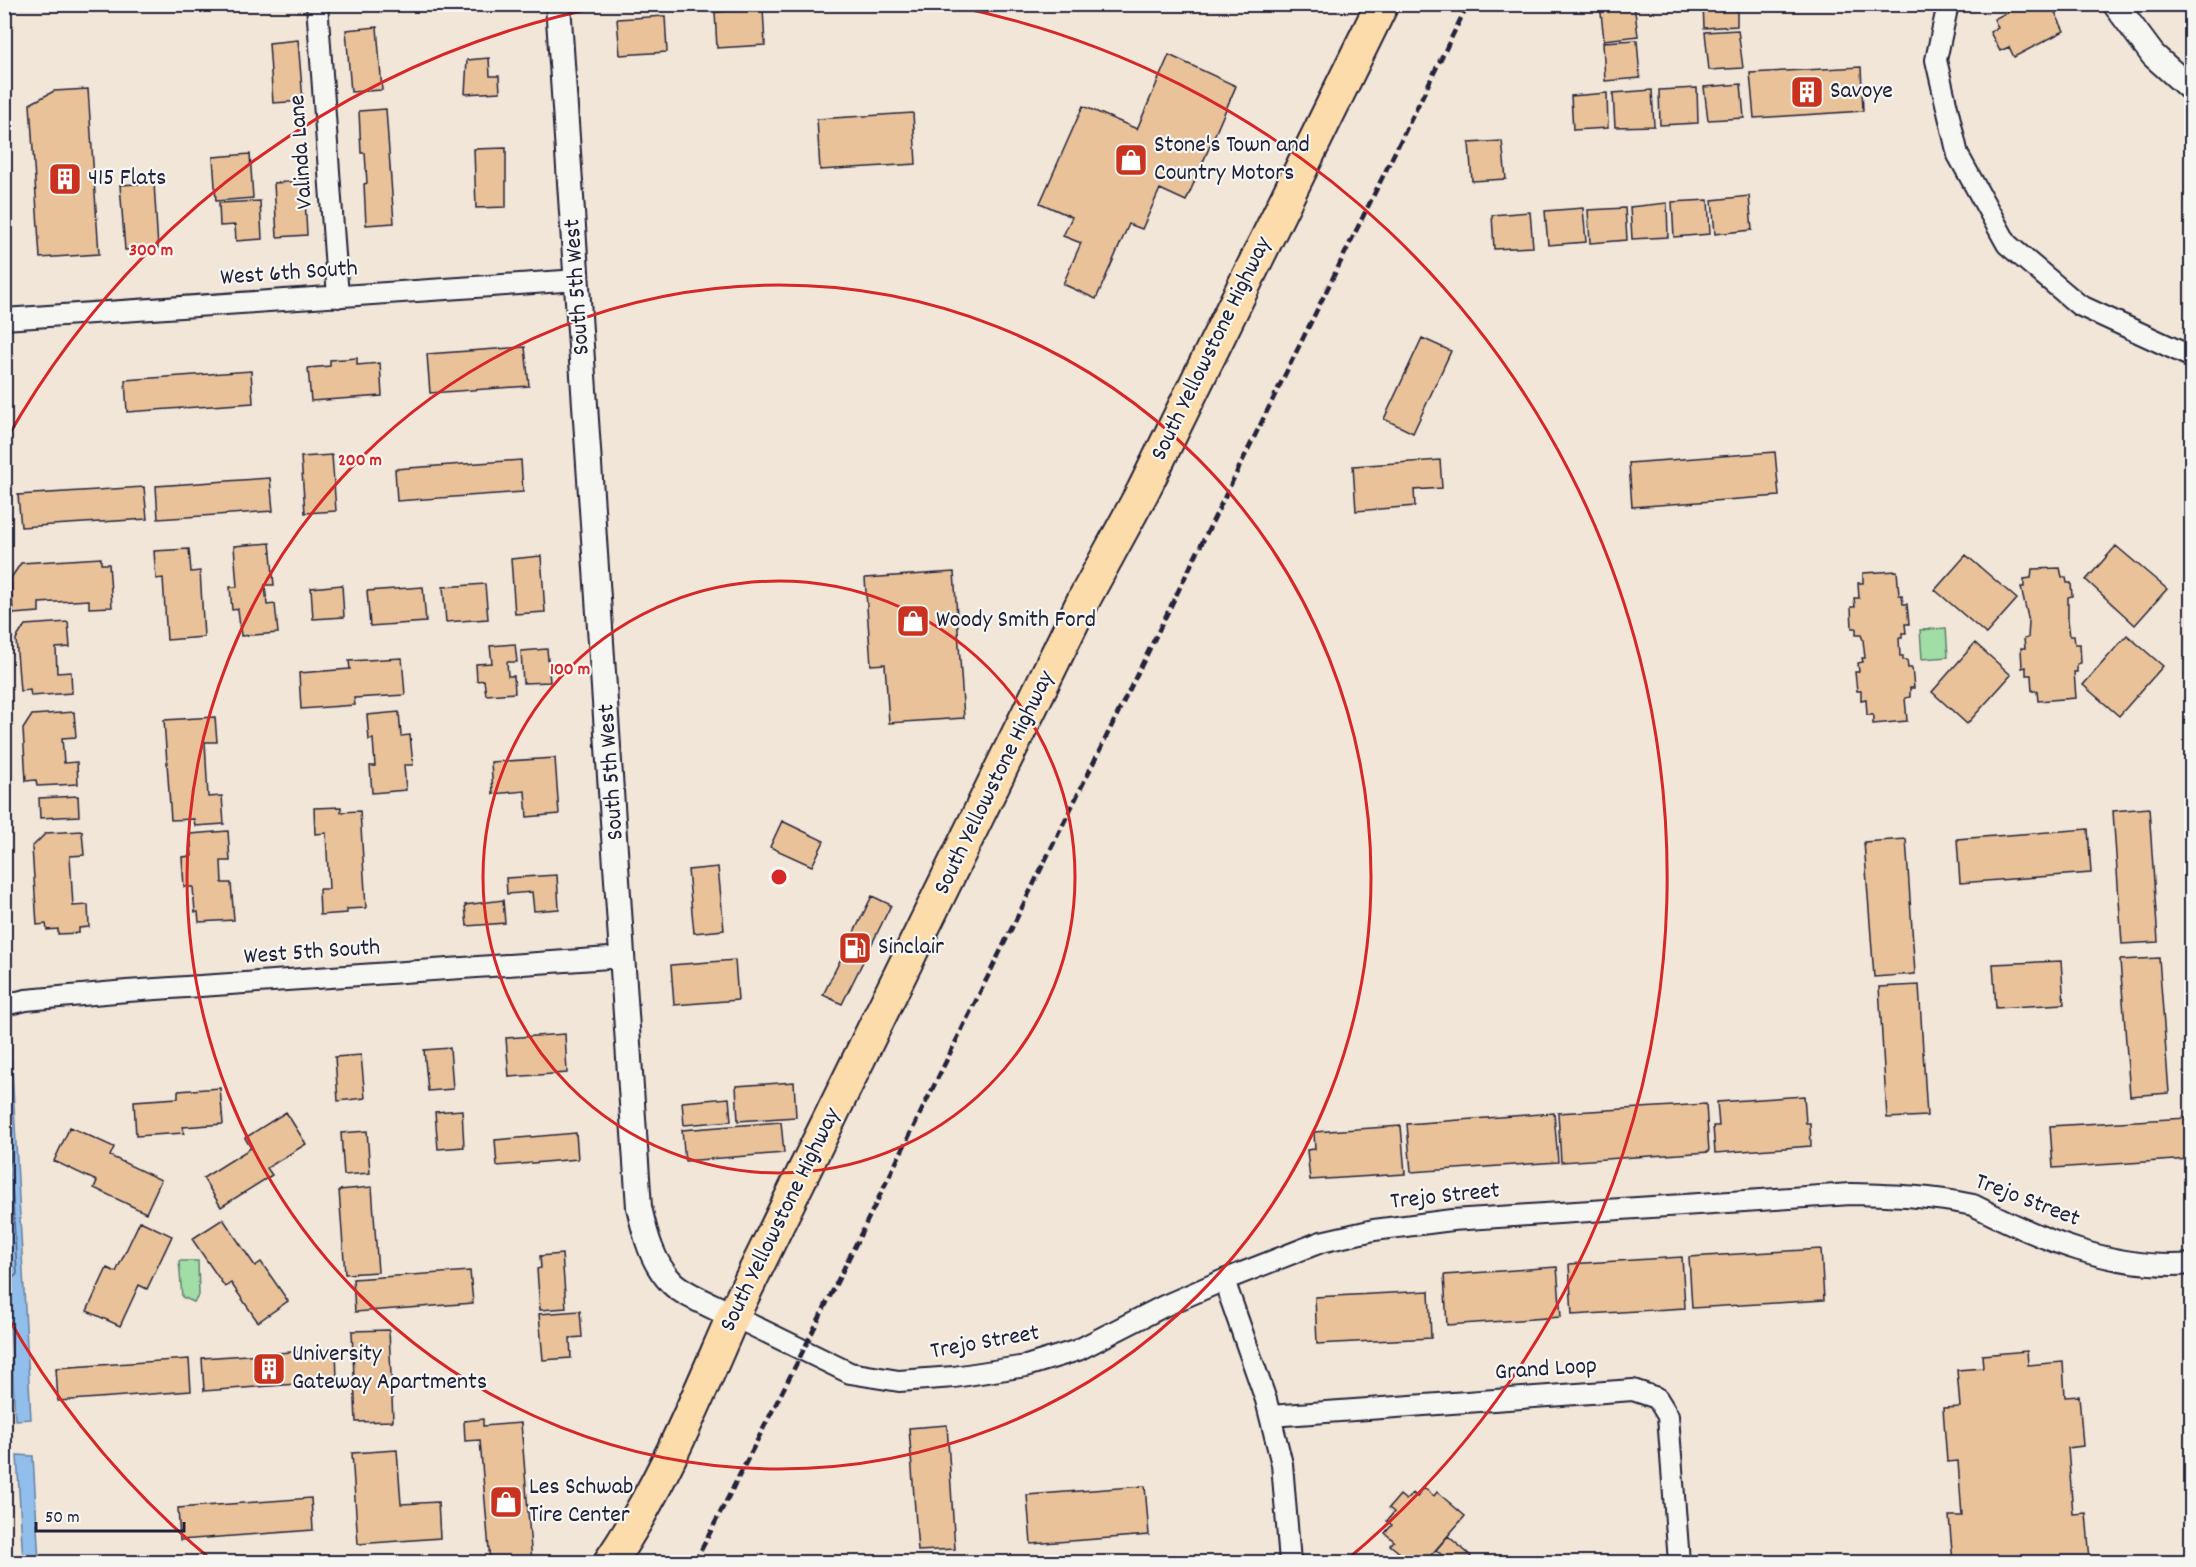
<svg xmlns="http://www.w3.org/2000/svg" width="2196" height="1567" font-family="Dekko,sans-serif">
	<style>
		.green { fill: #a0dea6; stroke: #618070; stroke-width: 1.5 }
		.water { fill: #92beeb; stroke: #6580a5; stroke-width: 1.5 }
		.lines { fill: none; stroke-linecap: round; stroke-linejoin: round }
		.shore { stroke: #4f6081; stroke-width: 1.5 }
		.building { fill: #eac29a; stroke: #22223b; stroke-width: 1.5 }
		.minor-casing { stroke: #22223b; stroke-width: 24 }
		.tertiary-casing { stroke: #22223b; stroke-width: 28 }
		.primary-casing { stroke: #22223b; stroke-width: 36 }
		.minor { stroke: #f6f6f2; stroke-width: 20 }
		.tertiary { stroke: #f6f6f2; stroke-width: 24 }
		.primary { stroke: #fddcac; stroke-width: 32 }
		.rail { stroke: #22223b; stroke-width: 4.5; stroke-dasharray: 9 4.5; stroke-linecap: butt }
		.ring { fill: none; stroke: #d62828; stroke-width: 3 }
		.labels { text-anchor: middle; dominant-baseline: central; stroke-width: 4.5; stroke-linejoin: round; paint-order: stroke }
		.poi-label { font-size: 24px; fill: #22223b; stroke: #f6f6f2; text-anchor: start }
		.street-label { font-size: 24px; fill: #22223b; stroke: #f6f6f2 }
		.centre { fill: #d62828; stroke: #f6f6f2; stroke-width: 3 }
		.ring-label { font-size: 18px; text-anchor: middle; font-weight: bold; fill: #d62828; stroke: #f6f6f2; stroke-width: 4.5; stroke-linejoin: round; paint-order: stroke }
	</style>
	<rect width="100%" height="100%" fill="#f2e6d8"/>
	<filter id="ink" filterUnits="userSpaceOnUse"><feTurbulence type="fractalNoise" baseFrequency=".0167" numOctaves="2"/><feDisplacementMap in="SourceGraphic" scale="12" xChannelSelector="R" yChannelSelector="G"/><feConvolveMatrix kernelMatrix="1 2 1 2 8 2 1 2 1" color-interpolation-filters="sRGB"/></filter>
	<g filter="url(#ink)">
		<!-- green -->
		<path class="green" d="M1946 628 1948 657 1922 659 1920 630Z
			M179 1261H198L199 1295 194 1302 182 1297Z"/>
		<!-- water -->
		<path class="water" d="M10 1033 31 1419 15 1420 5 1227 4 1034Z
			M17 1455 33 1456 39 1562H23Z"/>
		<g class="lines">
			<!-- shore -->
			<path class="shore" d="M4 1044 17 1274 14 1277 4 1273
				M4 1184 9 1263 4 1266"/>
		</g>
		<!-- building -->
		<path class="building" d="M1600 4H1634L1638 36 1604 40Z
			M1703 4H1737V26L1704 28Z
			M2023 4H2051L2064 31 2014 57 2009 47 2000 51 1990 32 1998 28 1994 19Z
			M763 9 765 45 717 48 715 12Z
			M665 16 667 52 620 55 617 19Z
			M377 27 382 90 351 92 346 30Z
			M1738 30 1743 68 1709 70 1705 32Z
			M298 40 303 101 273 103 269 43Z
			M1637 40 1640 78 1605 81 1603 42Z
			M1169 55 1236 86 1186 201 1160 189 1142 229 1129 224 1096 299 1063 284 1081 243 1063 236 1072 217 1040 203 1083 106 1137 129Z
			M489 58 490 76H499L500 92 465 94 467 60Z
			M1861 67 1863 111 1754 118 1750 73Z
			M1741 84 1744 118 1708 120 1704 87Z
			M1697 88 1698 123 1660 125 1659 90Z
			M88 89 99 254 40 258 30 104 54 91Z
			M1652 90 1654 126 1615 127 1613 93Z
			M1607 93 1608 128 1573 130 1571 96Z
			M386 109 394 223 366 225 364 184 367 183 365 153H361L359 111Z
			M913 113 916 164 820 170 817 119Z
			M1502 141 1506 179 1472 181 1469 143Z
			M506 148V207L476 208 474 149Z
			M250 154 253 198 216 201 213 157Z
			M304 181 307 235 277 237 274 183Z
			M154 183 158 248 125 250 120 185Z
			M1749 196 1752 230 1715 234 1712 200Z
			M1708 200 1710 234 1674 237 1672 202Z
			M260 201 262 239 236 241 235 225 220 226 219 203Z
			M1667 203 1668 237 1632 239 1630 207Z
			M1583 208 1586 242 1548 245 1545 211Z
			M1625 208 1627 240 1590 243 1588 210Z
			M1530 212 1533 247 1494 249 1492 215Z
			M1422 338 1451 351 1413 433 1384 419Z
			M525 347 529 386 430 393 427 354Z
			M357 358V365L380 363 382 396 311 401 308 368 330 366V360Z
			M251 371 253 403 127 412 125 380Z
			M1775 452 1779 496 1632 507 1629 463Z
			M332 455 336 511 305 513 301 457Z
			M521 460 523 492 397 501 395 469Z
			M1440 460 1442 488 1414 490 1415 506 1356 511 1353 466Z
			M270 478 273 511 158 519 156 486Z
			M144 487 147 519 21 527 18 495Z
			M270 543 274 585H265L267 605 275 604 278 633 241 636 238 609 232 610 230 587H237L234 546Z
			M2116 546 2167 589 2135 625 2086 580Z
			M189 549 191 572 200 571 204 637 167 640 163 578 156 579 154 551Z
			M1966 555 2017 599 1986 634 1935 590Z
			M541 556 545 612 515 614 511 559Z
			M101 558V564H109L112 607 89 608V600L39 603V612L13 614 11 578 21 563Z
			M2060 568 2062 577H2066L2067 583H2071L2072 596 2068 597V620L2070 636H2074L2075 644H2080L2081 663 2077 664V672H2074L2076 698 2038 701 2037 691H2032L2031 675H2026V667L2022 668 2021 648H2025L2024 639 2028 638 2029 622 2021 587H2024V579L2031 578 2032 569Z
			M1897 571 1899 595H1902L1903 604H1907L1909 624H1905L1906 633H1902V638H1899L1900 656H1903V660H1907L1908 668H1912L1914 688H1910V697L1905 698 1907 721 1873 724V715H1867L1866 699 1861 700V691H1857L1855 672H1859L1858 663 1863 662 1862 658H1865L1863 640 1861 635H1856V628H1852L1851 607H1855L1854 598H1859L1858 583H1863V573Z
			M954 572 964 718 889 723 885 664 871 665 865 578Z
			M485 584 488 619 446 622 443 587Z
			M342 585 344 617 313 619 311 588Z
			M423 587 426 622 370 626 367 591Z
			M68 622 70 647 56 648 57 673 71 672 72 693 31 696 30 690 20 691 16 639 25 625Z
			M2127 635 2163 666 2119 716 2083 685Z
			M1975 643 2011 675 1967 724 1932 692Z
			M515 644 517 662H507L508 676H514L515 693 486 695 484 680 477 681 476 664 492 663 490 646Z
			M547 649 550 682 523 683 521 651Z
			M402 658 405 695 354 698 355 705 301 709 299 673 350 669 349 661Z
			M74 712 76 737 62 738 64 763 77 762 78 784 37 786 36 780 26 781 23 729 32 715Z
			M399 712 401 736 410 735 413 765H404L406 790 372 793 370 766H375L373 739 369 740 367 715Z
			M215 717 217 742H205L208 797 222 796 224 824 195 826 194 819 171 820 164 720Z
			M555 758 559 814 527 817 525 791 493 794 491 762Z
			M78 796 79 816 40 818 39 798Z
			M341 807V812L360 811 366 908 347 909V913L320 915 319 889H329L326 833 315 834 314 808Z
			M2149 808 2158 942 2122 944 2113 811Z
			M782 821 824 841 812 866 770 847Z
			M2088 829 2091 873 1960 883 1957 839Z
			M82 831 84 855 70 856 73 906 88 905 89 927 79 928V933L58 934V929L47 930 46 924 37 925 32 847 46 833Z
			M228 831 230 861H221L222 883H231L234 920 199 922 198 912H195L193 887H184L182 857 192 856 190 834Z
			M1906 839 1915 974 1874 977 1864 842Z
			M718 867 724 930 694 933 688 870Z
			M557 875 559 909 534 911 532 892 507 894 506 878Z
			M872 896 891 905 842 1004 823 995Z
			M503 900 505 923 467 926 465 905Z
			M2159 958 2169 1093 2130 1096 2120 960Z
			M735 960 738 1000 674 1005 671 965Z
			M2061 961 2064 1004 1996 1008 1993 964Z
			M1919 985 1927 1116 1887 1118 1879 987Z
			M565 1034 567 1073 509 1077 506 1038Z
			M450 1048 453 1089 428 1091 424 1050Z
			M361 1055 365 1098 338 1101 335 1057Z
			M794 1082 796 1117 738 1121 736 1086Z
			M220 1088 223 1124 183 1127 184 1133 136 1136 134 1101 178 1098V1091Z
			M1804 1096 1806 1123H1810L1811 1146 1715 1153 1713 1126H1719L1717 1102Z
			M729 1098 731 1121 684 1125 682 1102Z
			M1706 1104 1709 1152 1561 1162 1558 1113Z
			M462 1110 464 1147 438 1149 435 1112Z
			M286 1112 306 1144 267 1168 272 1175 221 1207 203 1178 251 1148 245 1138Z
			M1554 1113 1558 1162 1411 1172 1407 1124Z
			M2187 1118 2190 1159 2053 1168 2050 1126Z
			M781 1122 784 1153 685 1161 682 1130Z
			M1401 1126 1405 1174 1310 1180 1307 1150 1315 1149 1314 1132Z
			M70 1127 114 1147 110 1156 161 1180 146 1213 94 1188 97 1181 54 1161Z
			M367 1131 370 1173 344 1175 341 1133Z
			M576 1133 578 1159 497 1166 495 1140Z
			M372 1187 378 1272 345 1274 339 1190Z
			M223 1219 255 1266 261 1262 288 1301 258 1322 231 1283 225 1287 192 1239Z
			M140 1221 172 1236 147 1289 139 1285 120 1326 87 1311 107 1268 116 1272Z
			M1821 1249 1824 1300 1692 1308 1689 1257Z
			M562 1254 566 1308 540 1310 537 1269 541 1268 540 1256Z
			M1682 1257 1685 1308 1572 1315 1569 1264Z
			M1557 1267 1561 1317 1447 1325 1444 1275Z
			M470 1271 473 1303 355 1312 353 1279Z
			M1429 1291 1431 1338 1317 1344 1315 1297Z
			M580 1311 582 1337 570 1338 571 1358 543 1360 539 1314Z
			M389 1330 393 1421 356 1422 352 1331Z
			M336 1349 337 1381 204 1391 202 1358Z
			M2027 1351 2028 1365 2063 1362 2065 1397 2079 1396 2083 1446 2068 1448 2073 1514 2086 1513 2090 1560 2077 1562H1953L1949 1516H1962L1958 1461 1947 1462 1943 1408 1960 1407 1957 1370 1983 1368 1982 1355Z
			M189 1359 191 1391 58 1401 56 1368Z
			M483 1419V1426L521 1423 532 1562H490L480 1440 465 1441 464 1421Z
			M947 1425 955 1549 918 1551 909 1428Z
			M397 1450 401 1504 438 1502 440 1538 358 1544 352 1453Z
			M1145 1486 1149 1535 1031 1544 1027 1495Z
			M1424 1488 1434 1496 1437 1492 1465 1516 1425 1562H1411L1390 1545 1394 1541 1385 1533 1392 1525 1387 1521 1394 1512 1389 1508 1400 1495 1406 1500 1413 1493 1417 1497Z
			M311 1498 313 1530 180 1540 178 1508Z
			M1448 1536 1471 1556 1465 1562H1450L1436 1550Z
			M1133 1559 1134 1562H1081Z"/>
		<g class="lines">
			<defs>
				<path id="minor" d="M317 4 338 297
					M1948 4 1936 60 1958 155 2007 244 2079 305 2192 357
					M4 319 578 280
					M4 1005 26 1000 127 991 624 957
					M1224 1280 1266 1400 1282 1464 1290 1562
					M733 1316 850 1373 899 1381 954 1377 1026 1366 1078 1350 1164 1306 1224 1280 1321 1242 1374 1230 1452 1220 1851 1194C1892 1195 1932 1196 1973 1205 2040 1239 2115 1271 2192 1264
					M1270 1416 1633 1390 1657 1398 1668 1416 1679 1562"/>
				<path id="tertiary" d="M558 4 639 1207C645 1234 652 1263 672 1283 684 1295 716 1307 733 1316
					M2115 4 2153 55 2192 90"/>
				<path id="primary" d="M610 1562C662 1486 696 1400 733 1316L1083 601 1143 491 1382 4"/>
			</defs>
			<!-- minor casing -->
			<use href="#minor" class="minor-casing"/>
			<!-- tertiary casing -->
			<use href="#tertiary" class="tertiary-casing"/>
			<!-- primary casing -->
			<use href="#primary" class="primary-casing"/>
			<!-- minor -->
			<use href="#minor" class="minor"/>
			<!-- tertiary -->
			<use href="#tertiary" class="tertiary"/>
			<!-- primary -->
			<use href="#primary" class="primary"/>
			<!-- rail -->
			<path class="rail" d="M695 1562 803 1351 1468 4"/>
		</g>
	</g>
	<!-- distance rings -->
	<g class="ring">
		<circle cx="779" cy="877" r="296"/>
		<circle cx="779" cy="877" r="592"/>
		<path d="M214 1562A888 888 0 0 1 6 1314M6 440A888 888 0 0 1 610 5M948 5A888 888 0 0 1 1344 1562"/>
	</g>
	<!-- icons -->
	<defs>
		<symbol id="building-square" viewBox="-11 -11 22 22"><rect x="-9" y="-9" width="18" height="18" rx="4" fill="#c8321e" stroke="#f6f6f2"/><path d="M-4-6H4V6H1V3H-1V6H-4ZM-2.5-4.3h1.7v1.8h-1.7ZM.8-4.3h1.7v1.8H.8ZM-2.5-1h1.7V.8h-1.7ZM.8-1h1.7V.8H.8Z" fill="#fff"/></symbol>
		<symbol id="shop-square" viewBox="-11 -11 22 22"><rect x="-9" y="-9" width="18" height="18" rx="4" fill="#c8321e" stroke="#f6f6f2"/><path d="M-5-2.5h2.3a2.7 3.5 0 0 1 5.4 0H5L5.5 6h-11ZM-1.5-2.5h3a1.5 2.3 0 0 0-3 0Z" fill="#fff"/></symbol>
		<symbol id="fuel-square" viewBox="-11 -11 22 22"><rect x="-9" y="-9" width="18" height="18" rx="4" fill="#c8321e" stroke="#f6f6f2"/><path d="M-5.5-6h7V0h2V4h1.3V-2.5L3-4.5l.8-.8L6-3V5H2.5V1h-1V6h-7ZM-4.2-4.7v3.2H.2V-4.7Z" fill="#fff"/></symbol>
	</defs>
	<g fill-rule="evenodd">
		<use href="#building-square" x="1788" y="73" width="38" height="38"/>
		<use href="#shop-square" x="1112" y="141" width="38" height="38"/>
		<use href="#building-square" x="46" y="160" width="38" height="38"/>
		<use href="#shop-square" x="894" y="602" width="38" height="38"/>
		<use href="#fuel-square" x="836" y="929" width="38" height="38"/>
		<use href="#building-square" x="250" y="1350" width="38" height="38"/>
		<use href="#shop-square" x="487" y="1483" width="38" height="38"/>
	</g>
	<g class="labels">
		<!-- poi labels -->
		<g class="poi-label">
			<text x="1830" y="92">Savoye</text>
			<text x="1154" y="146">Stone's Town and<tspan x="1154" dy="28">Country Motors</tspan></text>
			<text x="88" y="179">415 Flats</text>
			<text x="936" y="621">Woody Smith Ford</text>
			<text x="878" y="948">Sinclair</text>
			<text x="292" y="1355">University<tspan x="292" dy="28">Gateway Apartments</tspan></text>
			<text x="529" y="1488">Les Schwab<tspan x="529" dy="28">Tire Center</tspan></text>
		</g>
		<!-- street labels -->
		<g class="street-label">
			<text transform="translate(302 152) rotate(-94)">Valinda Lane</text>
			<text transform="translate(289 274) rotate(-4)">West 6th South</text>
			<text transform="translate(578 287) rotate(-94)">South 5th West</text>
			<text transform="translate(1212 349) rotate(-64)">South Yellowstone Highway</text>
			<text transform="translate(612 772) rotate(-94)">South 5th West</text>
			<text transform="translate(995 783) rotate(-64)">South Yellowstone Highway</text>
			<text transform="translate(312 953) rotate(-4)">West 5th South</text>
			<text transform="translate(1445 1197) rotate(-6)">Trejo Street</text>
			<text transform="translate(2027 1201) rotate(21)">Trejo Street</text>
			<text transform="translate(781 1220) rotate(-64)">South Yellowstone Highway</text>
			<text transform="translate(985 1343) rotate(-10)">Trejo Street</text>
			<text transform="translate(1546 1370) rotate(-4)">Grand Loop</text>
		</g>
	</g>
	<circle cx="779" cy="877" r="9" class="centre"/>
	<g class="ring-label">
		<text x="151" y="255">300 m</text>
		<text x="360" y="465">200 m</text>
		<text x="570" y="674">100 m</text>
	</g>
	<!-- margin -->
	<rect width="2196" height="1567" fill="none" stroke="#f6f6f2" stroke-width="24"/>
	<rect x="12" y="12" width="2172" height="1543" fill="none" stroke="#22223b" stroke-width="2" filter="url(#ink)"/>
	<!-- scale -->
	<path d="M36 1522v9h148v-9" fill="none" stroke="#22223b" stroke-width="3"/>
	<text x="45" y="1522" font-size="18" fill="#22223b" stroke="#f6f6f2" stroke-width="4.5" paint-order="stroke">50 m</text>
</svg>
